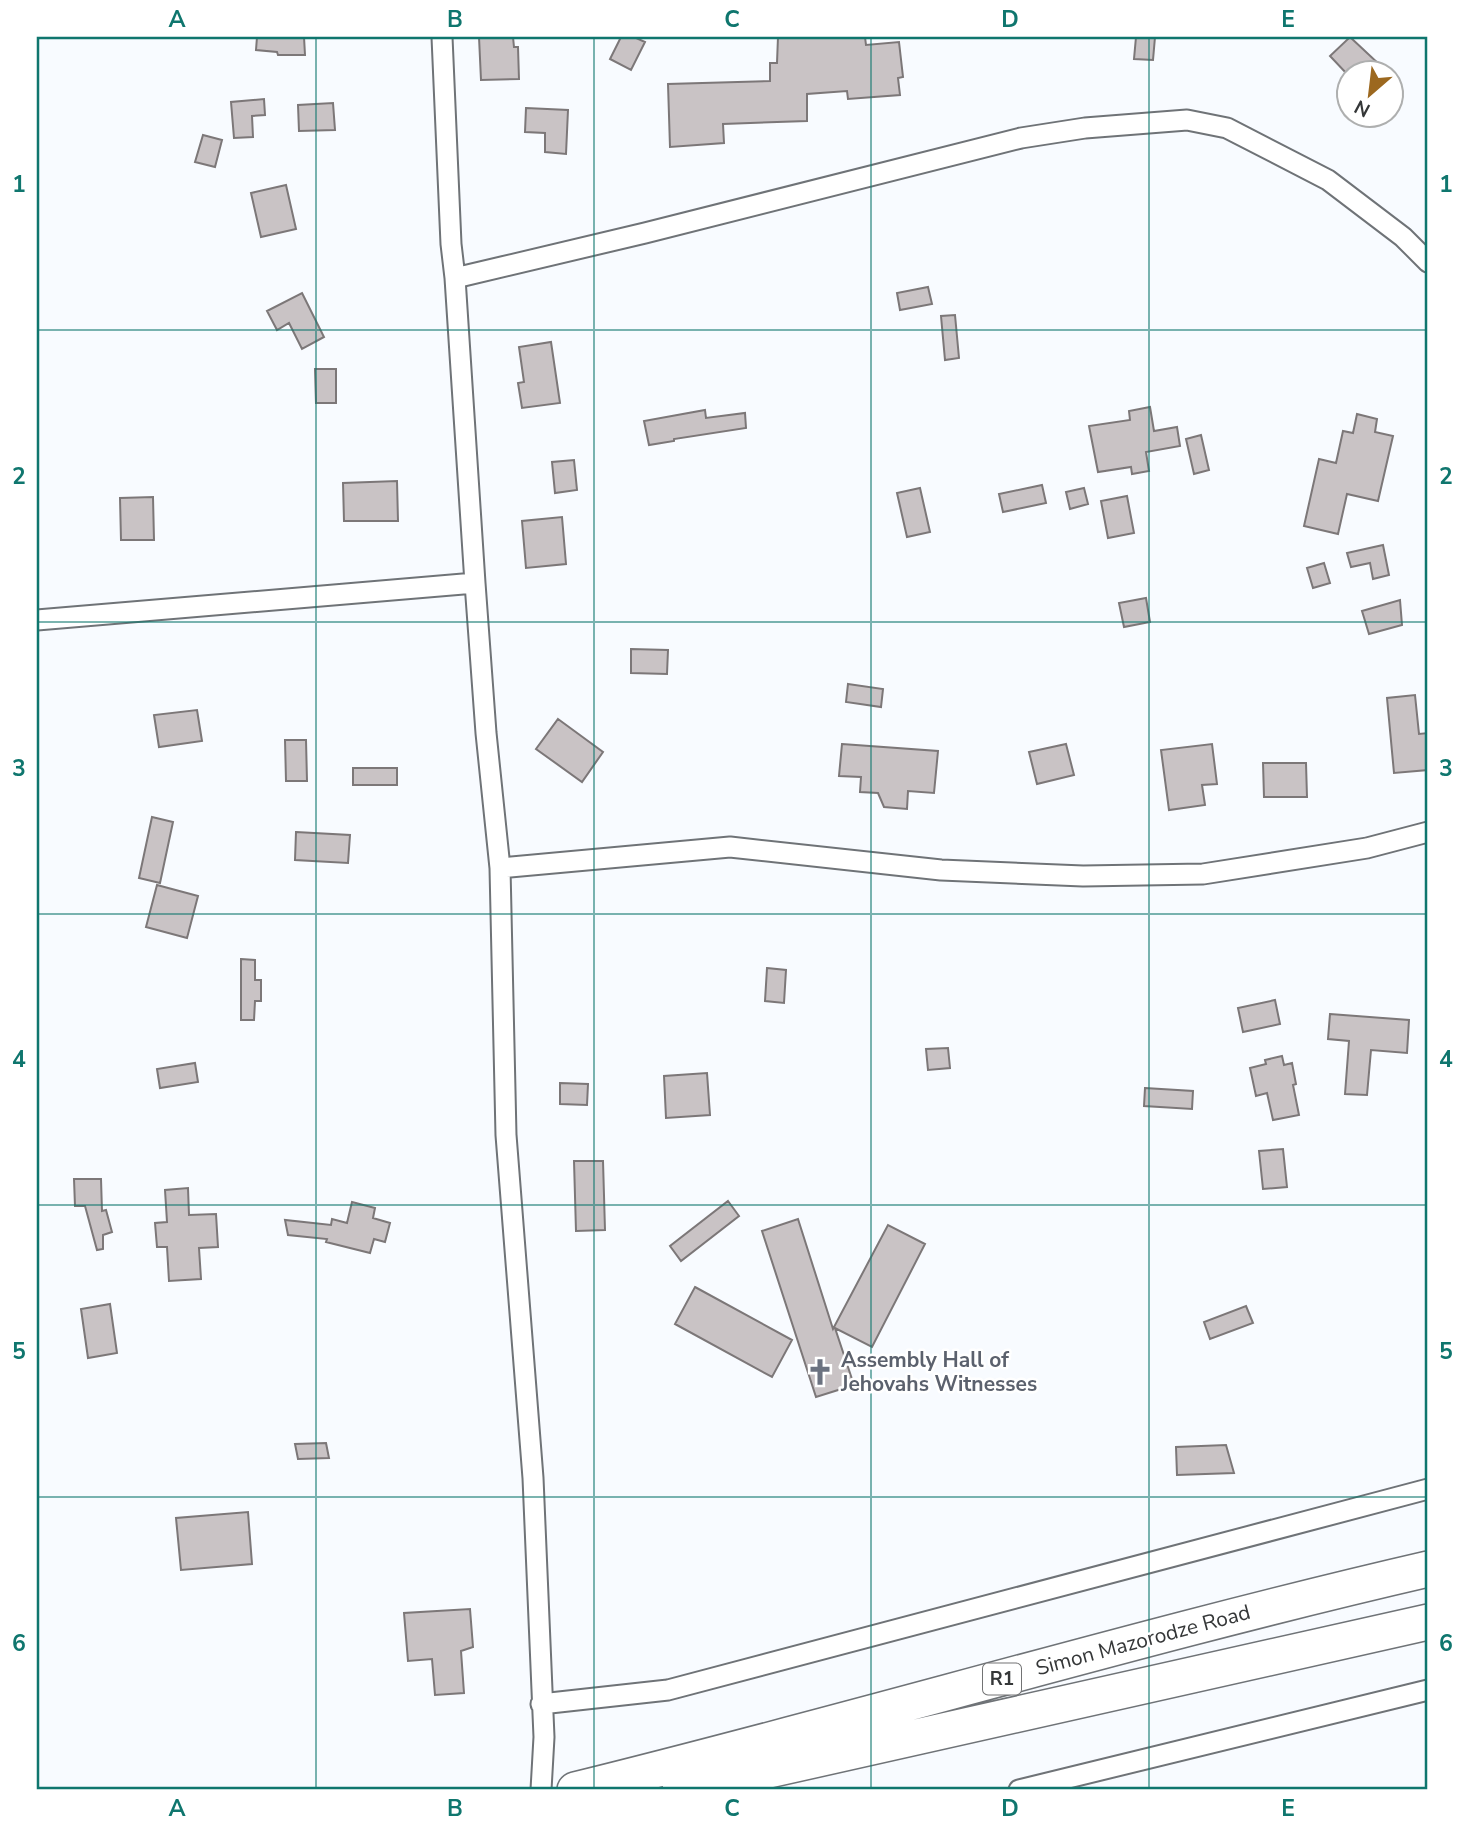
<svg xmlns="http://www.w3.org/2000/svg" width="1465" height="1827" font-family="'Nunito Sans',sans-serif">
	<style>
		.building { fill: #c9c3c5; stroke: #7c7778; stroke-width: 2 }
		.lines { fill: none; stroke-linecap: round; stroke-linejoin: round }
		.street-casing { stroke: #6f7377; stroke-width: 23 }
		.highway-casing { stroke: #6f7377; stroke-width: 38 }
		.street { stroke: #fff; stroke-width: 19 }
		.highway { stroke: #fff; stroke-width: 35 }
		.grid { fill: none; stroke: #0f766e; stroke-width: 2; stroke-opacity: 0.55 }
		.labels { text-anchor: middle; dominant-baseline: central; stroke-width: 5; stroke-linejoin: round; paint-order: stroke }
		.shield { fill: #fff; stroke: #727374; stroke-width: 2 }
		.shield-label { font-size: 19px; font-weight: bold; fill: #353738 }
		.worship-label { font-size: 21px; font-weight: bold; fill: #5b616d; stroke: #fff; text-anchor: start }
		.street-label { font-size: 21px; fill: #353738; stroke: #fff }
		.neatline { fill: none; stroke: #0f766e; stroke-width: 2.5 }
		.grid-label { font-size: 23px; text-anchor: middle; font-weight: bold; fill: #0f766e }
	</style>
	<rect width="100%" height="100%" fill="#f8fbff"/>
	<!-- building -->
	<path class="building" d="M257 37H304L305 55H278L277 52 256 50Z
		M479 37H513L514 47H518L519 79 481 80Z
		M621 37H634L645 42 631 70 610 59Z
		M778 37H865L866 45 899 42 903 77 898 78 900 95 848 99 847 91 807 94V121L723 124 724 143 670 147 668 84 770 81V63H777Z
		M1136 37H1155L1153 60 1134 59Z
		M1350 37 1381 66 1373 74H1347L1330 56Z
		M264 99 265 115 252 116 253 137 234 138 231 102Z
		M333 103 335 130 299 131 298 105Z
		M526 108 568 110 566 154 545 152V133L525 132Z
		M203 135 222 140 215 167 195 162Z
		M286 185 296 229 261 237 251 193Z
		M928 287 932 304 900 310 897 293Z
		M302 293 324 337 302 349 289 323 277 330 267 311Z
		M955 315 959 358 945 360 941 316Z
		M551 342 560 403 522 408 518 383 524 382 519 347Z
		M315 369H336V403H316Z
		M1150 407 1154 431 1177 427 1180 446 1146 452 1149 471 1132 474 1131 467 1098 472 1089 426 1130 420 1129 411Z
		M705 410 706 418 745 413 746 428 674 439V441L649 445 644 421Z
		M1357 414 1377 419 1375 432 1393 436 1378 501 1347 494 1338 534 1304 526 1319 459 1336 463 1343 431 1353 433Z
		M1201 435 1209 470 1194 474 1186 439Z
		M574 460 577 490 555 493 552 462Z
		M397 481 398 521H344L343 483Z
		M1042 485 1046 503 1003 512 999 494Z
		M920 488 930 532 907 537 897 493Z
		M1084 488 1088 504 1070 509 1066 492Z
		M1127 496 1134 533 1108 538 1101 501Z
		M153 497 154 540H121L120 498Z
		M562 517 566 564 526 568 522 521Z
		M1383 545 1389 575 1373 579 1370 563 1351 567 1347 553Z
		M1324 563 1330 583 1313 588 1307 568Z
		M1146 598 1150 622 1124 627 1119 603Z
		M1400 600 1402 625 1369 634 1362 611Z
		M631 649 668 650 667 674 631 673Z
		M848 684 883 689 881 707 846 702Z
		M1415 695 1419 734 1428 733V770L1394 773 1387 698Z
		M197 710 202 741 159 747 154 715Z
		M558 719 603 752 582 782 536 749Z
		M285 740H306L307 781H286Z
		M842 744 938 751 934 793 908 791 907 809 884 807 878 793 860 792 861 777 839 776Z
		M1066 744 1074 775 1037 784 1029 752Z
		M1212 744 1217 784 1202 785 1205 805 1169 810 1161 750Z
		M1263 763H1306L1307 797H1264Z
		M353 768H397V785H353Z
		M152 817 173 822 160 883 139 878Z
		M296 832 350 835 348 863 295 860Z
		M157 885 198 896 187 938 146 927Z
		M241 959 255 960V980H261V1001H255L254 1020H241Z
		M767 968 786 970 784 1003 765 1001Z
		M1275 1000 1280 1024 1243 1032 1238 1008Z
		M1330 1014 1409 1020 1407 1053 1371 1050 1367 1095 1345 1094 1349 1041 1328 1039Z
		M948 1048 950 1068 928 1070 926 1049Z
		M1282 1056 1284 1065 1292 1063 1296 1084 1293 1085 1299 1115 1273 1120 1267 1093 1256 1096 1250 1068 1266 1064 1265 1060Z
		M195 1063 198 1082 160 1088 157 1069Z
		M707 1073 710 1115 666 1118 664 1076Z
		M560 1083 588 1084 587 1105 560 1104Z
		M1145 1088 1193 1091 1192 1109 1144 1106Z
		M1283 1149 1287 1187 1263 1189 1259 1151Z
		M574 1161H603L605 1230 576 1231Z
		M74 1179H101L102 1211 106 1210 112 1232 103 1235V1249L97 1250 85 1206H75Z
		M188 1188 189 1215 216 1214 218 1247 199 1248 201 1279 169 1281 167 1247H157L155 1223 167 1222 165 1190Z
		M728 1201 739 1216 681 1261 670 1246Z
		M352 1202 375 1208 373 1218 390 1223 385 1242 374 1239 370 1253 326 1242 327 1239 288 1235 285 1220 331 1225 332 1219 347 1223Z
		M798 1219 833 1329 888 1225 925 1244 872 1347 835 1328 854 1385 816 1397 762 1231Z
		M695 1287 792 1340 772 1377 675 1324Z
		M110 1304 117 1353 88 1358 81 1309Z
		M1246 1306 1253 1323 1210 1339 1204 1322Z
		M326 1443 329 1458 298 1459 295 1444Z
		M1226 1445 1234 1473 1177 1475 1176 1447Z
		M248 1512 252 1564 181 1570 176 1518Z
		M470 1609 473 1647 461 1651 464 1693 435 1695 432 1659 408 1661 404 1613Z"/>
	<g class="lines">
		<defs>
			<path id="street" d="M442 37 451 244 455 278
				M37 620 475 583
				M500 868 730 847 941 870 1083 876 1203 874 1367 848 1428 832
				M541 1704 668 1690 1428 1489
				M541 1790 544 1737 533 1478 506 1135 500 868 486 733 475 583 455 278 645 233 1021 138 1085 128 1187 120 1227 128 1328 180 1403 237 1428 262
				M1019 1790 1428 1690"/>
			<path id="highway" d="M575 1790C860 1720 1142 1635 1428 1569
				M680 1790 1428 1622"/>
		</defs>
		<!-- street casing -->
		<use href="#street" class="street-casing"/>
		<!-- highway casing -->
		<use href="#highway" class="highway-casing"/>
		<!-- street -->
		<use href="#street" class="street"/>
		<!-- highway -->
		<use href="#highway" class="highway"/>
	</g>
	<!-- grid -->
	<path class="grid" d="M316 37V1790M594 37V1790M871 37V1790M1149 37V1790M37 330H1428M37 622H1428M37 914H1428M37 1205H1428M37 1497H1428"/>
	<!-- icons -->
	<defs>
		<symbol id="church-bare" viewBox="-9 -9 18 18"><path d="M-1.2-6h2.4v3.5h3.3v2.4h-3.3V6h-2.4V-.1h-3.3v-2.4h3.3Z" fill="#6b7280" stroke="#fff" stroke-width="2.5" paint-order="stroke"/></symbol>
	</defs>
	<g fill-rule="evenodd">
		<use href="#church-bare" x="801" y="1353" width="38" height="38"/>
	</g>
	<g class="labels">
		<!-- shield labels -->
		<rect class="shield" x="983" y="1663.5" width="38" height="31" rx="5"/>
		<g class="shield-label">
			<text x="1002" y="1679">R1</text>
		</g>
		<!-- worship labels -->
		<g class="worship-label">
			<text x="841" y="1360">Assembly Hall of<tspan x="841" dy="24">Jehovahs Witnesses</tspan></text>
		</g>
		<!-- street labels -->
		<g class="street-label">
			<text transform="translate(1143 1640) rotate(-15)">Simon Mazorodze Road</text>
		</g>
	</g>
	<!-- border -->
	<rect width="1465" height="1827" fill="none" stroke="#ffffff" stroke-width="77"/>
	<!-- north arrow -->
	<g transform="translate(1370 94) rotate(208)"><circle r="33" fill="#ffffff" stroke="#aeafaf" stroke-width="2"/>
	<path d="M0-5L12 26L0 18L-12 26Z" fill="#9c681f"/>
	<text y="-10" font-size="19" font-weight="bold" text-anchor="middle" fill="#353738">N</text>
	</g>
	<rect x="38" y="38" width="1388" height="1750" class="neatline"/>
	<g class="grid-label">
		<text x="177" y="27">A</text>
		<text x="455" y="27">B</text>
		<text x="732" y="27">C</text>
		<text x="1010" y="27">D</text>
		<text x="1288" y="27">E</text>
		<text x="19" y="192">1</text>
		<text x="1446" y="192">1</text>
		<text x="19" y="484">2</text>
		<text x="1446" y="484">2</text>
		<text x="19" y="776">3</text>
		<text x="1446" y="776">3</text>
		<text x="19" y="1067">4</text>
		<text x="1446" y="1067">4</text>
		<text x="19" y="1359">5</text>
		<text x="1446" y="1359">5</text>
		<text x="19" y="1651">6</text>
		<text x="1446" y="1651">6</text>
		<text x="177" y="1816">A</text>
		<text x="455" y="1816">B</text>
		<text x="732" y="1816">C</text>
		<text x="1010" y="1816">D</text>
		<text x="1288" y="1816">E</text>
	</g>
</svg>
